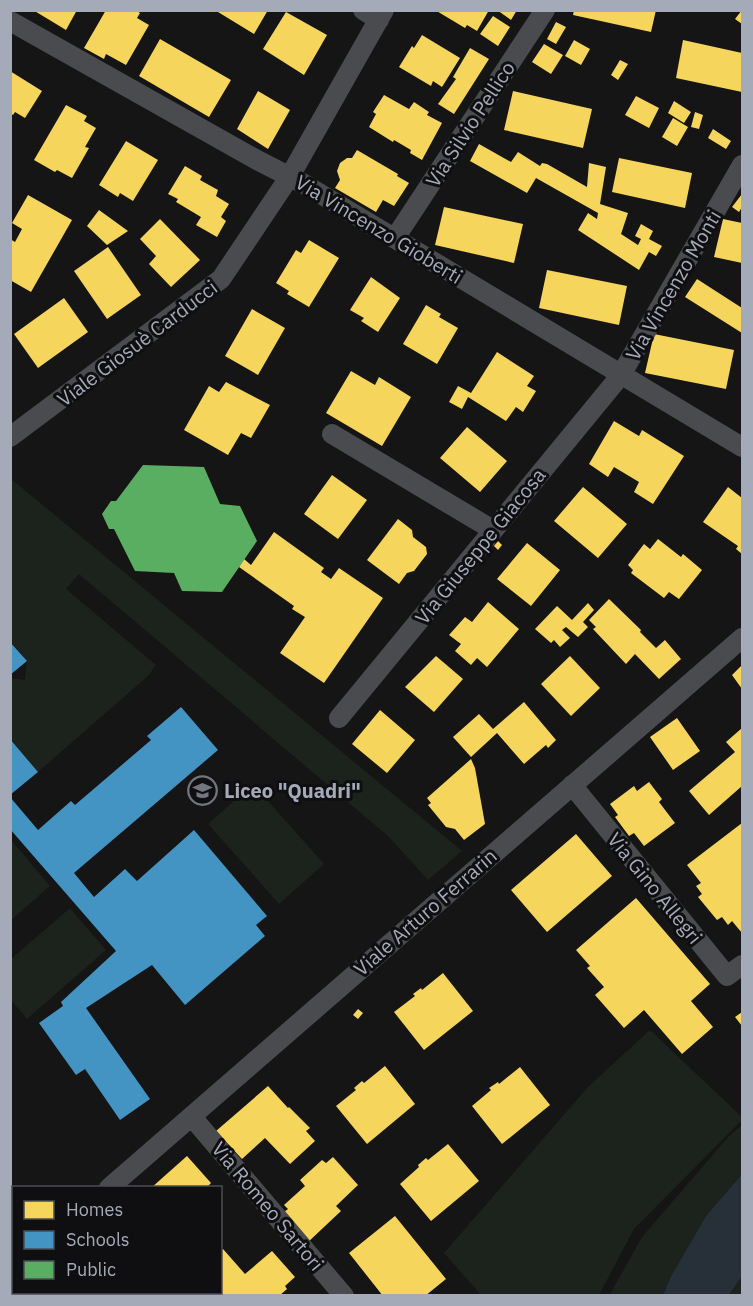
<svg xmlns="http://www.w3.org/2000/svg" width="753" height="1306" font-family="'IBM Plex Sans',sans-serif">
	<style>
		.green { fill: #1b231c }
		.water { fill: #273038 }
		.homes { fill: #f6d55c }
		.schools { fill: #4393c3 }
		.public { fill: #5aae61 }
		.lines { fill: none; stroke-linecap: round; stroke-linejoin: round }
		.service { stroke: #494b4e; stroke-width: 9 }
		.minor { stroke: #494b4e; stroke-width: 20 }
		.labels { text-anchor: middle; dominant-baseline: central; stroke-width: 6; stroke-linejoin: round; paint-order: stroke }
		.street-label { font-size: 20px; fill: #a5aab8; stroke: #0f0f11 }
		.poi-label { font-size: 20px; font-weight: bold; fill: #a5aab8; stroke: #0f0f11; text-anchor: start }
	</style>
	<rect width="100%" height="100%" fill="#151515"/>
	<!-- green -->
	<path class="green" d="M10 478 462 851 428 880 388 836 79 574 66 589 156 665 148 676 38 772 11 739V678L25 680 27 661 11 642Z
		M253 784 324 864 279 904 208 824Z
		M11 840 50 886 11 920H10Z
		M70 908 106 950 27 1019 11 1000V959Z
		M650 1030 742 1117V1120L634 1229 599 1295H481L444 1253 588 1087Z
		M742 1125V1174L706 1216 670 1278 663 1295 609 1296 642 1237 729 1136Z
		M742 1276V1295L729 1296 730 1294Z"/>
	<!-- water -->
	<path class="water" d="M742 1174V1276L729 1295H663L670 1278 706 1216Z"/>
	<!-- homes -->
	<path class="homes" d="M33 10H77L66 30Z
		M106 10H135L140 13 137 18 149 25 126 65 106 54 104 59 84 48Z
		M219 10H268L254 34 218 12Z
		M435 10H489L477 31 467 25 465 28Z
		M497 10H517L511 20Z
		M574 10H656L651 32 573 15Z
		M742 10V24L735 19Z
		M286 12 327 35 304 75 263 49Z
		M493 16 510 27 498 46 480 34Z
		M556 22 566 27 556 44 547 39Z
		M422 35 460 58 442 87 433 81 431 86 399 67 412 46 414 48Z
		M160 39 231 80 209 117 139 76Z
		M574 40 590 49 581 65 565 56Z
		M683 40 742 53V92L676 78Z
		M544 44 563 55 551 74 532 62Z
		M470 48 489 59 454 114 438 104 456 79 453 77Z
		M620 60 628 64 618 80 611 75Z
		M10 71 42 91 25 118 15 112 13 115 10 113Z
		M258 91 290 110 268 149 237 129Z
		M513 91 592 109 583 148 504 130Z
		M384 95 409 109 414 102 429 112 427 115 442 123 422 160 410 153 411 150 394 140 393 142 369 127 376 114 373 112Z
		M636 96 659 108 649 128 625 115Z
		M674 101 691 112 684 123 668 113Z
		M66 105 87 116 84 121 96 128 85 147 89 148 72 178 57 170 55 172 34 160Z
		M695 112 703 115 699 129 691 127Z
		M673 118 688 127 677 146 662 137Z
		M713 129 731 141 726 149 708 138Z
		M126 141 158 160 133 201 120 193 118 197 99 185Z
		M479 144 511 162 518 152 540 166 542 163 547 164 587 187 589 163 606 167 600 204 628 213 621 234 638 245 641 239 635 236 641 224 653 231 649 239 662 246 656 256 649 252 639 270 578 230 588 213 597 219 598 213 536 178 527 193 470 161Z
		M357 150 398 174 397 176 409 183 394 206 383 200 376 212 335 188 340 180 337 171 340 163 347 158H352Z
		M619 158 692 173 685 208 612 192Z
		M185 166 202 176 200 180 218 190 216 196 229 204 221 217 226 221 217 237 196 225 201 217 176 202 178 199 168 194Z
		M742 194V207L739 212 732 207Z
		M28 195 72 220 31 292 10 280V239L15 242 22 229 12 223Z
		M444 207 523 224 514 263 435 245Z
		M99 210 128 231 107 245 87 226Z
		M160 219 200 260 171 287 149 264 156 256 140 239Z
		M723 219 742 223V263L714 257Z
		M309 240 339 258 309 307 287 294 289 291 276 283 296 250 301 253Z
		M108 247 141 295 107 319 74 271Z
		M547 270 627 286 619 325 539 308Z
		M371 277 400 298 378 332 361 321 364 318 350 310Z
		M697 279 742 308V333L685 297Z
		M64 298 88 332 38 368 14 334Z
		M426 305 441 314 439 317 458 328 437 364 403 344Z
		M252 309 285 328 258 375 225 356Z
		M654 334 734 350 726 389 645 373Z
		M497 352 534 376 527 386 536 391 523 412 516 407 506 421 468 397 462 409 449 402 458 386 471 393Z
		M351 371 375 385 379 377 411 397 382 446 326 413Z
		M226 382 270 405 251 438 241 433 228 455 184 430 209 386 219 392Z
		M614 421 639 436 642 430 684 456 653 504 634 492 639 482 614 467 608 477 589 464Z
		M467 427 507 461 480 492 440 458Z
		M332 475 367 500 338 539 304 514Z
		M583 487 627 524 598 558 554 521Z
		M728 487 742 498V554L736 549 738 546 703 522Z
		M398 519 412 530 413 537 426 547 427 554 414 571 407 573 399 584 367 560Z
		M274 532 324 568 321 572 331 579 339 568 383 598 324 683 280 653 305 617 292 609 294 606 239 567 244 559 251 565Z
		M658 539 681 557 683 554 702 570 679 599 669 592 664 598 631 573 633 570 628 565 644 544 650 549Z
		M498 541 502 545 498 550 494 546Z
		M527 543 560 570 531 606 497 579Z
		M609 599 641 630 640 632 656 648 665 640 681 659 659 679 635 654 626 664 593 629 596 627 589 620Z
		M488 602 519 629 487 667 477 658 471 665 455 651 461 644 449 635 465 617 472 622Z
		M588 603 594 610 583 622 588 627 578 637 566 627 562 630 570 638 560 647 554 640 551 643 535 629 557 606 572 620Z
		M436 656 463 679 434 712 405 687Z
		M570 656 600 688 571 716 541 684Z
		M742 665V689L732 675Z
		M524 702 556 740 548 748 546 745 524 764 497 733 471 757 453 737 479 714 493 729Z
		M380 710 415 740 387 773 352 744Z
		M677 718 700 751 673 770 650 737Z
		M742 728V786L709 815 689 791 735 752 726 742Z
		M471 759 475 768 485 824 464 840 455 829 446 827 428 805 431 803 427 798Z
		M649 782 662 799 659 802 675 823 644 846 634 833 629 836 615 817 618 815 610 804 634 786 637 791Z
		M742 823V933L732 921 728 925 722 917 717 920 698 897 702 894 696 886 701 883 687 865Z
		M576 834 612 876 547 932 511 890Z
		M636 898 710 984 691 1001 713 1027 682 1054 644 1010 624 1028 595 995 604 987 587 968 590 966 576 950Z
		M443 973 473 1011 424 1050 394 1012 415 996 413 994 421 988 422 990Z
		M358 1009 363 1013 358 1019 353 1015Z
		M742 1012V1026L735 1017Z
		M385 1066 415 1104 367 1144 336 1106 356 1090 354 1088 362 1081 364 1083Z
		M520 1067 550 1105 502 1144 472 1106 491 1090 489 1088 498 1082 499 1084Z
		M268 1086 288 1108 289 1107 310 1128 306 1131 315 1141 290 1164 265 1138 242 1159 216 1131Z
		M448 1144 479 1181 431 1221 400 1184 419 1167 418 1165 426 1158 428 1160Z
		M187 1156 211 1183 206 1188H151Z
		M333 1157 358 1185 336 1206 341 1211 306 1244 280 1215 288 1209 284 1205 305 1186 300 1180 322 1160 326 1163Z
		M395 1216 446 1279 425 1296H383L349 1253Z
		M223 1249 245 1274 272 1251 295 1277 285 1286 287 1289 279 1296H218L215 1293H220V1251Z
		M110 1293H162L164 1296H113Z"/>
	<!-- schools -->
	<path class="schools" d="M10 642 27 661 10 675Z
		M181 707 218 750 74 873 94 897 125 869 137 881 194 830 267 916 256 925 265 936 185 1005 152 965 86 1008 150 1099 120 1120 85 1069 76 1075 39 1023 63 1006 61 1002 116 951 10 829V797L38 830 71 801 75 805 151 740 147 736Z
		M10 739 38 772 10 795Z"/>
	<!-- public -->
	<path class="public" d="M143 465 204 467 220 504 240 506 257 541 222 592 182 591 174 573 135 571 114 529H109L102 514 111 501H116Z"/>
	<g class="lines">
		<!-- service -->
		<path class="service" d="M10 1229 14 1232"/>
		<!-- minor -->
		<path class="minor" d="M363 10 379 20
			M10 21 257 160 304 184 742 447
			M395 238 545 10
			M332 434 493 530
			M10 437 221 279 290 176 384 10
			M339 718 621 375 742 165
			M572 785 727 976 742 965
			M192 1117 344 1296
			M109 1188 742 638
			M10 1272 14 1270
			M88 1292 90 1296"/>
	</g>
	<!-- icons -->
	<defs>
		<symbol id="school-ring" viewBox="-11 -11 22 22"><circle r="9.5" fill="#0f0f11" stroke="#73767f" stroke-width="1.5"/><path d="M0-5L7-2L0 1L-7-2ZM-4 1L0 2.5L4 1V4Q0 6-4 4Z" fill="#73767f"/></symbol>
	</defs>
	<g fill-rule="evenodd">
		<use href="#school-ring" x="186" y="774" width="33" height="33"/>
	</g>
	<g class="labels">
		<!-- street labels -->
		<g class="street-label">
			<text transform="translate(470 124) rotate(-57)">Via Silvio Pellico</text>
			<text transform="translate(379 229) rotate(31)">Via Vincenzo Gioberti</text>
			<text transform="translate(673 285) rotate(-60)">Via Vincenzo Monti</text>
			<text transform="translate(137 343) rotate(-37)">Viale Giosuè Carducci</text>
			<text transform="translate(480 546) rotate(-51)">Via Giuseppe Giacosa</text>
			<text transform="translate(655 888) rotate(51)">Via Gino Allegri</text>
			<text transform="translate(425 912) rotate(-41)">Viale Arturo Ferrarin</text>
			<text transform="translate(268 1206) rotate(50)">Via Romeo Sartori</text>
		</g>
		<!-- poi labels -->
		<g class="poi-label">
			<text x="224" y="790">Liceo "Quadri"</text>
		</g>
	</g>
	<!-- border -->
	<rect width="753" height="1306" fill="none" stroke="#a5aab8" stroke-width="24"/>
	<!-- legend -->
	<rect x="12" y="1186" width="210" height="108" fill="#0f0f11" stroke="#4b4d54" stroke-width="1.5"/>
	<rect x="24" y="1201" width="30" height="18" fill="#f6d55c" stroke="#4b4d54" stroke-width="1.5"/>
	<text x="66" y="1216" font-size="18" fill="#a5aab8">Homes</text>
	<rect x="24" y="1231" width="30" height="18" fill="#4393c3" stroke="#4b4d54" stroke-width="1.5"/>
	<text x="66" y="1246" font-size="18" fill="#a5aab8">Schools</text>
	<rect x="24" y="1261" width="30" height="18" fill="#5aae61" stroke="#4b4d54" stroke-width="1.5"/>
	<text x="66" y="1276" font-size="18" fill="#a5aab8">Public</text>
</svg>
